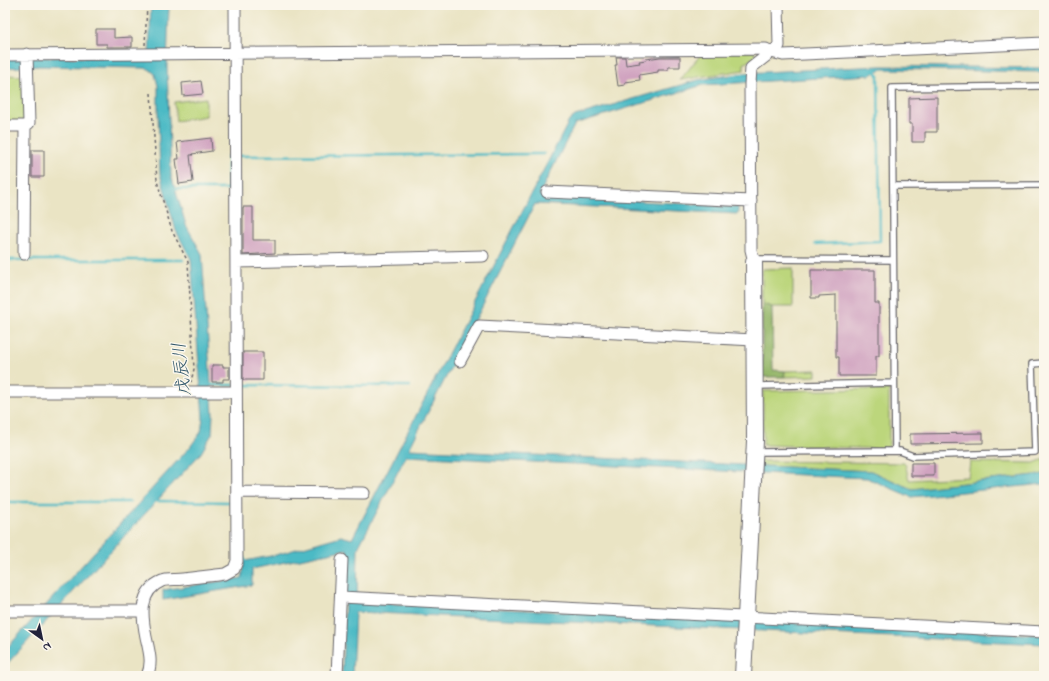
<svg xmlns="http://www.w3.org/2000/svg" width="1049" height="681" font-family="'Indie Flower','Klee One',sans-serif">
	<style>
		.green { fill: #bcd67b; stroke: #6f7c5b }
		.forest { fill: #95b76b; stroke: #5c6c53 }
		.water { fill: #4cbac5; stroke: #376e80 }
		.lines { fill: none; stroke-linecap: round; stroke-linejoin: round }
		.stream { stroke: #4cbac5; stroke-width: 2.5 }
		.building { fill: #d0a3c0 }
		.lane-casing { stroke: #68666b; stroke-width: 8 }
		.street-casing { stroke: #68666b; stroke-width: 13 }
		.secondary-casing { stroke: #68666b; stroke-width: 18 }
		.path { stroke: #68666b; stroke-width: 1.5; stroke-dasharray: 3 3; stroke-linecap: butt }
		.lane { stroke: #fff; stroke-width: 5.5 }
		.street { stroke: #fff; stroke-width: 11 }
		.secondary { stroke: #fff; stroke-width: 16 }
		.labels { text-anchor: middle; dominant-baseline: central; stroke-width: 3; stroke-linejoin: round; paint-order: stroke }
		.water-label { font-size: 18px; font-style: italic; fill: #31576b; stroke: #fbf7ec }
	</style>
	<rect width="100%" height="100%" fill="#fbf7ec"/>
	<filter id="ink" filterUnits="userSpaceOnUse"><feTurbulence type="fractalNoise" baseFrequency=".025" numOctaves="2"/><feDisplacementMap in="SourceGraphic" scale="8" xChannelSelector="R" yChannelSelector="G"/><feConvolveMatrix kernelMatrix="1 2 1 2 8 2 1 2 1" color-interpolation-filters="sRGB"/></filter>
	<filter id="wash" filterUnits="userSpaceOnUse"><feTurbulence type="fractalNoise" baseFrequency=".012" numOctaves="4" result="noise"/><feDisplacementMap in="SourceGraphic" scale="16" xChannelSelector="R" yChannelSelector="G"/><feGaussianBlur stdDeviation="0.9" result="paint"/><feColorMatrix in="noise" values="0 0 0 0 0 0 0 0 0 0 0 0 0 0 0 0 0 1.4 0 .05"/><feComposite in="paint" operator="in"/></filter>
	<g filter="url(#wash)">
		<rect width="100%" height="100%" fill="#eae4c4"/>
		<!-- green -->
		<path class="green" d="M754 51 756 56 744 64V70L680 80 702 53Z
			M5 75 25 76V122H8Z
			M206 98V116L176 121 174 102Z
			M793 268V307H772L762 304V269Z
			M816 370V376L784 377 785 371Z
			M889 389V449L763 445V391Z
			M1044 459V474L912 489 871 471 760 466V461L905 463 909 480 968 477 970 462 1034 463Z"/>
		<!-- forest -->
		<path class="forest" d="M762 304 772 307 773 370 785 371 784 377H762Z"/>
		<!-- water -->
		<path class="water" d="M151 5H169L167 67 171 175 186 225 202 254 213 414 212 434 201 453 5 666V650L190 447 201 432 203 418 191 259 176 231 160 174 158 113V86L155 74 149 69 144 68 39 66 5 68V57L149 58Z
			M879 66 1044 68V72L881 69 870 75 703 85 575 124 539 195 738 207V214L535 204 409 449 871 471 912 489 1044 474V484L911 497 867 478 406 456 358 548 357 602 1044 635V644L355 612 352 676H342L347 549 252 569V585L163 600V590L242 578 245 561 276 555 341 536 352 539 569 121 575 116 698 80 745 73Z"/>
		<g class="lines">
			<!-- stream -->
			<path class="stream" d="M239 156 544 154
				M173 189H228V156H232
				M815 244 880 241 878 74 874 70
				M5 260H183
				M209 384 211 385H234
				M239 385 410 386
				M157 501 230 502
				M5 502H130
				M242 552 245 561"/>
		</g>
		<g id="blocks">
			<!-- building -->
			<path class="building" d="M96 29H114V38L132 37V47H107V44H96Z
				M616 57H625L626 65 640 63 639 61 646 60V59L660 57H680V67H668V70H658V72L639 75 640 80 625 82V85L618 86 615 65H617Z
				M201 81 203 94 183 96 182 83Z
				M937 97V132H925V142H912V124H909V98Z
				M211 138 212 151 192 154 193 155H190L193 182 179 184 176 159H179L177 142Z
				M32 150H44V177H32Z
				M243 207H253V240H275V253L243 255Z
				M811 270H875V303H879V356H876V376H839V357H836V295L819 296V298H811Z
				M243 352H263V380H243Z
				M212 365H223V367H229V379H223V382H212Z
				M983 433V443L910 444V434Z
				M911 463H934V476H911Z"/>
		</g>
	</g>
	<g filter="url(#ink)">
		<use href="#blocks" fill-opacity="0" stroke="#68666b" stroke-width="1"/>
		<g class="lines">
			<defs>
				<path id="lane" d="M893 186 1044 185
					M755 259 893 260
					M757 386 894 383
					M895 451 892 88 1044 86
					M757 452 900 451 913 456 1035 452 1032 364 1044 363"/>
				<path id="street" d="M5 55 144 54 766 49 771 52 783 55 1044 43
					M5 126H25L29 123 27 54
					M547 192 751 201
					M24 254 25 126
					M236 262 483 256
					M754 262 751 250 750 84 751 68 779 46 778 5
					M460 361 479 326 754 340
					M5 392H236
					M237 492 364 493
					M341 597 1044 632
					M5 611H142
					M147 676C153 663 149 651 146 637 142 617 138 591 162 581 167 579 176 580 183 579 197 577 211 576 225 574L234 569 237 561 235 5
					M337 676 342 560"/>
				<path id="secondary" d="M743 676 755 441 754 262"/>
			</defs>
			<!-- lane casing -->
			<use href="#lane" class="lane-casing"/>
			<!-- street casing -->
			<use href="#street" class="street-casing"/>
			<!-- secondary casing -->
			<use href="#secondary" class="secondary-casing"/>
			<!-- path -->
			<path class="path" d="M145 45 147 5
				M151 93 157 181 172 231 188 262 194 369 191 382"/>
			<!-- lane -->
			<use href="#lane" class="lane"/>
			<!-- street -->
			<use href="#street" class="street"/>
			<!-- secondary -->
			<use href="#secondary" class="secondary"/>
		</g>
	</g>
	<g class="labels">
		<!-- water labels -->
		<g class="water-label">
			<text transform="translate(183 369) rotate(-96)">戊辰川</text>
		</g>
	</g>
	<!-- margin -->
	<rect width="1049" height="681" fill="none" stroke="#fbf7ec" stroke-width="20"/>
	<!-- north arrow -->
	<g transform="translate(42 639) rotate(147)" stroke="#fbf7ec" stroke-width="3" paint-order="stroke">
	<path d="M0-3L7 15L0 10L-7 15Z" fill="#22223b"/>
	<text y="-6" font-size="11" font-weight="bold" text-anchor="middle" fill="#22223b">N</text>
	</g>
</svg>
